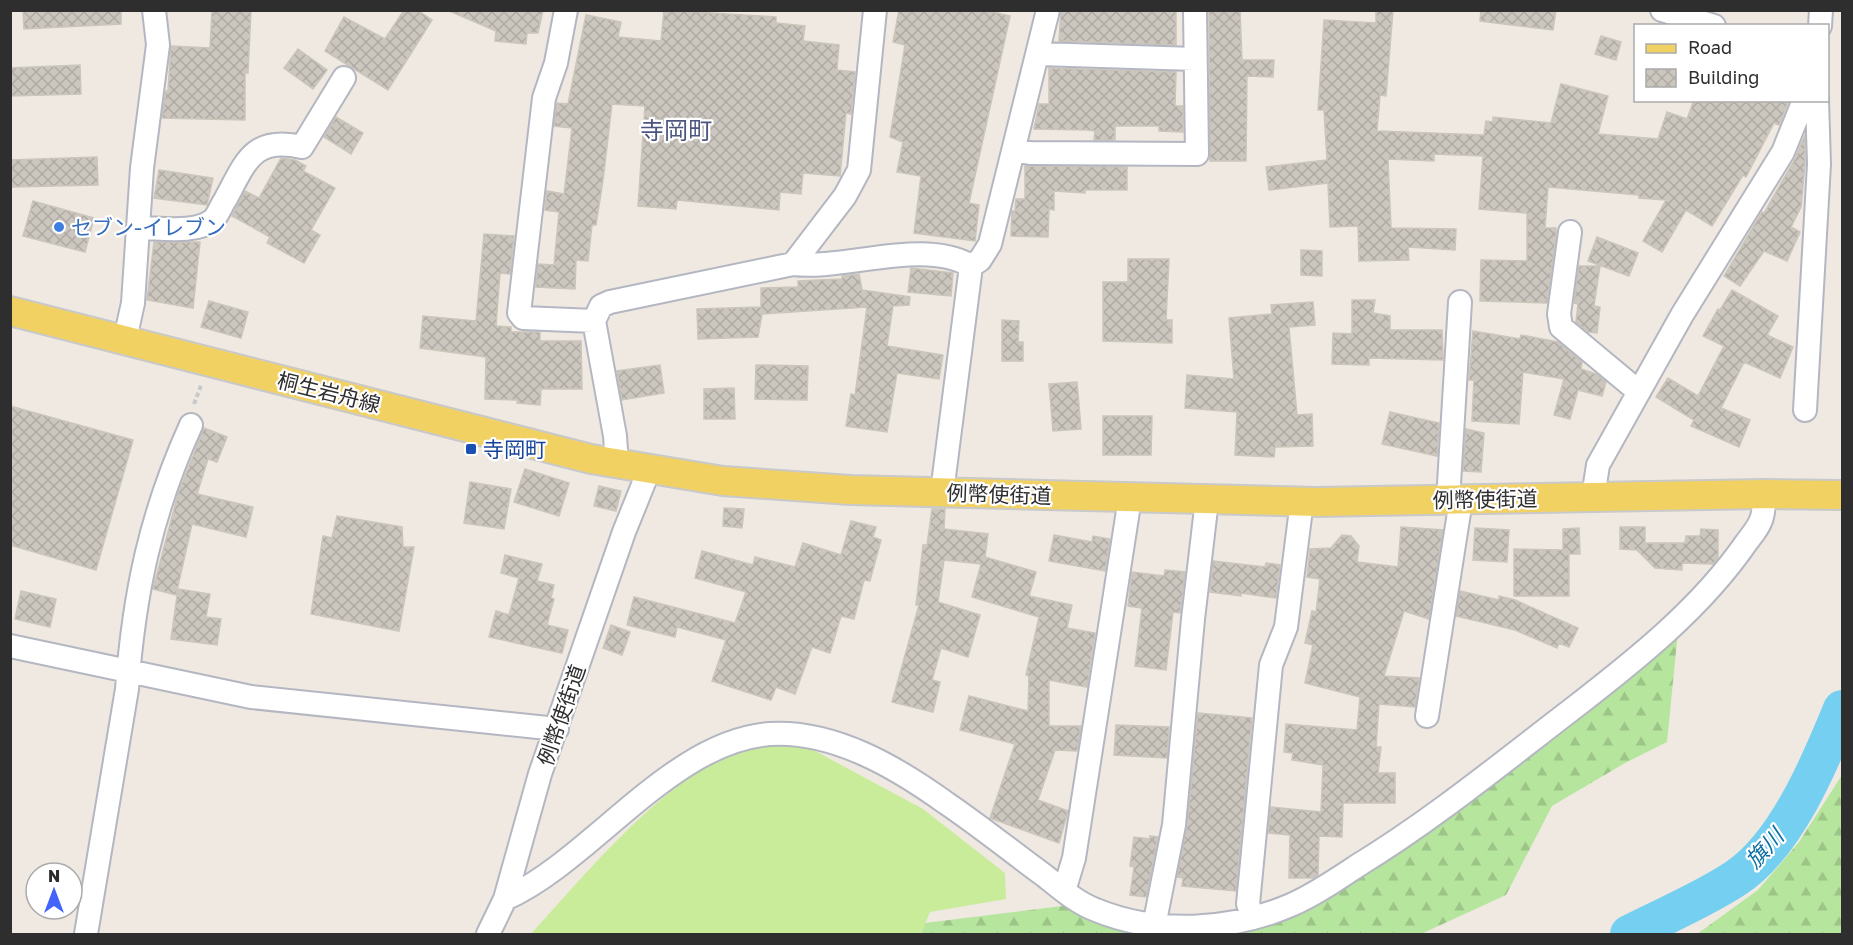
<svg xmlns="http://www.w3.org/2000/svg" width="1853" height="945" font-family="'Golos Text','Noto Sans JP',sans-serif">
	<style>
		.forest { fill: url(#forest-firs) }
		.pitch { fill: #c9ec9a }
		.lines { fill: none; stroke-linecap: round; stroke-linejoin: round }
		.river { stroke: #75cff0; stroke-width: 38 }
		.building { fill: url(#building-cross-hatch); stroke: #cbc5ba; stroke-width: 1.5 }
		.minor-casing { stroke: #b4b7c1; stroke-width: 26 }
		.major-casing { stroke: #c9c9c9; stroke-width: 32 }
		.path { stroke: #c9c9c9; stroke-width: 4; stroke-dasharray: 4.5 3; stroke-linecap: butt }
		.minor { stroke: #fff; stroke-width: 22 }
		.major { stroke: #f2d163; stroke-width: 28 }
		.shop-dot { fill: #3f7fe0; stroke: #fff; stroke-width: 2 }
		.transit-dot { fill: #1a4fb4; stroke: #fff; stroke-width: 2 }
		.labels { text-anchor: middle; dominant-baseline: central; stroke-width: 4.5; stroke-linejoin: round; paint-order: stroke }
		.shop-label { font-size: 21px; fill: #366cbe; stroke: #fff; text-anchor: start }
		.street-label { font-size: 21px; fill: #2e2e2e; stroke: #fff }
		.transit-label { font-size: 21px; fill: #164399; stroke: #fff; text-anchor: start }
		.water-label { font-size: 22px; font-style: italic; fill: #0d6fa3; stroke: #fff }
		.quarter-label { font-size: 24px; fill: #4d5680; stroke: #fff }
	</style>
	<defs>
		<pattern id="forest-firs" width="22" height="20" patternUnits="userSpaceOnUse" patternTransform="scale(1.5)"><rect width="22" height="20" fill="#b6e59e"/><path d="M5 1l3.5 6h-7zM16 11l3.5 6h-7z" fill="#9dc588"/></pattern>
		<pattern id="building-cross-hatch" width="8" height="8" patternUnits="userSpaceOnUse" patternTransform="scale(1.5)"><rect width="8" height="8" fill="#cbc7bf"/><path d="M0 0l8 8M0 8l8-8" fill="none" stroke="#afaba4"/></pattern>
	</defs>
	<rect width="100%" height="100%" fill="#efe9e1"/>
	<!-- forest -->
	<path class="forest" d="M1678 631 1667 742 1625 763 1552 806 1506 895 1421 934H921L925 923 1070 905 1116 927 1293 914 1337 893 1464 807Z
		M1842 775V934H1697L1758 890 1799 842Z"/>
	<!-- pitch -->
	<path class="pitch" d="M804 745 923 809 1005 873 1006 899 930 912 921 934H531C583 877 669 772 744 749 762 744 785 746 804 745Z"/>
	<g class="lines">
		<!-- river -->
		<path class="river" d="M1629 934C1664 916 1703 900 1736 878 1786 845 1820 763 1842 709"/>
	</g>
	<!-- building -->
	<path class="building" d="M23 10H121V24L24 29Z
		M212 10H251L248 73H245V120L162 118 166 91H168L171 46 210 48Z
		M404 10H417L432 20 388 90 325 51 344 17 385 39Z
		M447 10H543L538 33H527L526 44 495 41 496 31Z
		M664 10 776 17V23L805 26 803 41 839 45 837 70 855 72 851 114 846 113 840 176 803 173 801 194 780 192 779 210 677 200 676 209 638 206 645 106 612 104 603 180 596 225H592L588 261 576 260 575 289 536 287 538 264 554 265 559 212 545 210 547 191 564 194 572 128 554 126 557 103 568 104 586 15 621 22 618 37 661 41Z
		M899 10H985L1010 16 969 203 979 205 975 241 914 233 921 176 897 172 903 142 890 137 905 45 893 42Z
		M1061 10 1176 11V45L1059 41Z
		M1209 10H1240L1242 60H1274L1273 77 1247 76 1246 161H1210Z
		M1376 10H1393L1386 96 1380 95 1377 131 1484 135 1486 121 1493 122V117L1551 123 1561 84 1608 96 1598 134 1658 139 1667 112 1687 119 1694 100H1789L1779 125 1774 123 1746 177 1743 175 1712 226 1686 210 1662 252 1643 241 1666 200 1639 198V195L1548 187 1545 228H1556V237L1547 303 1480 301 1481 260 1527 261V213L1479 209 1483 156 1434 154V161L1388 159 1391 228 1456 229 1455 250 1408 247 1409 260 1359 261 1358 226 1330 227 1328 183 1269 190 1266 167 1327 160 1324 110H1318L1324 20 1376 23Z
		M1481 10H1556L1553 30 1480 21Z
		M1601 36 1621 42 1616 60 1595 54Z
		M298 49 327 70 313 89 284 68Z
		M80 65 81 94 10 96V68Z
		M1049 68 1176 72 1175 106H1183V132L1159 131V126H1115V140H1094L1095 131 1087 130 1034 129 1039 104H1049Z
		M336 117 363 133 351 154 324 137Z
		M1805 135V164L1801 207 1791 227 1800 232 1787 261 1764 251 1740 286 1724 276 1762 212 1764 213 1795 159Z
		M97 157 98 185 11 187 10 160Z
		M281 158 295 160 306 166 303 171 335 188 311 230 320 235 304 263 267 243 270 237 232 216 245 191 259 198Z
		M1025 166 1127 167V190H1085V193L1054 191V210L1049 209 1048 237 1011 236 1012 211H1015L1016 199H1025Z
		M159 170 213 178 207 205 154 198Z
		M33 201 94 218 85 252 23 236Z
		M484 234 514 236 510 274 500 273 496 326 511 327V332H540V341H581L582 389H541L540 405 517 403 518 400 485 399 486 357 420 348 423 316 476 321Z
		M1597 237 1638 253 1629 276 1588 261Z
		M154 242H200L193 308 147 300Z
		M1301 250 1322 251V276L1301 275Z
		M1128 259H1169L1166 320H1172V343L1103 341V282H1128Z
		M1579 266H1600L1594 306 1600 307 1597 333 1588 332 1576 322 1578 304 1574 303Z
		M911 268 953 273 951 296 908 292Z
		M859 274 862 290 910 297 909 305 893 306 887 346 943 355 939 379 897 373 887 432 846 426 851 394 855 395 867 307 762 314 758 337 698 339 697 309 761 307V288L798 287V281L842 279V276Z
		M1732 290 1778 316 1767 335 1793 347 1780 378 1744 362 1721 408 1750 420 1739 447 1691 426 1694 420 1656 397 1668 378 1698 396 1724 346 1703 336 1718 309 1720 310Z
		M1352 300H1375L1373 313 1390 316V330H1442L1443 360 1369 358V365L1332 364 1333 333 1352 334Z
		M209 301 248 312 241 338 201 327Z
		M1313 302 1315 325 1289 327 1297 415 1312 414 1313 446 1275 447 1274 457 1235 455 1237 412 1185 408 1187 375 1234 379 1229 318 1272 314 1271 305Z
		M1002 320 1019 321 1018 342H1023V361H1002Z
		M1473 331 1520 339 1521 335 1558 342 1582 362 1581 369 1596 374 1606 382 1602 396 1578 390 1570 419 1554 415 1564 379 1523 372 1519 424 1472 421 1474 380H1469Z
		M660 365 664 393 622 400 617 371Z
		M756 365 808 366 807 400 755 399Z
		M1077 382 1081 429 1053 431 1049 384Z
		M734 388 735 419H704V389Z
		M10 406 133 440 96 570 10 545Z
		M1390 412 1439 423 1437 456 1382 444Z
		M1103 416H1152L1151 455H1103Z
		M204 428 227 437 217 462 208 459 197 494 253 507 246 537 192 524 176 595 153 589 178 494Z
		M1466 429 1484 433 1481 472 1463 471Z
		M525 469 569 483 559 516 514 502Z
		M470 482 511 489 504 529 464 523Z
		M599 486 621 491 616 511 594 506Z
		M724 508 744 509 742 528 723 526Z
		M932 509H945L944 529 988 534 985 557 1036 572 1029 596 1072 605 1067 628 1095 633 1087 687 1049 680V726H1081L1077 751 1055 750 1038 800 1068 811 1059 843 990 818 1015 744 960 730 969 696 1028 711 1029 676 1026 675 1039 617 972 597 981 564 944 560 938 602 980 615 968 657 941 648 932 680 940 682 933 712 892 702 919 605H916L923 545H927Z
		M337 516 402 527 403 547H414L399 631 311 614 323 536 332 538Z
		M851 521 876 527 873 537 881 540 870 581 864 580 854 619 841 616 830 653 812 647 795 694 776 687 771 700 712 681 726 640 677 627 675 637 627 625 634 597 735 623 746 592 695 578 702 551 753 565 755 557 795 567 803 543 841 555Z
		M1401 527 1443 530 1429 619 1404 611 1384 676 1419 678 1415 707 1379 704 1376 747H1381L1378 773H1395V803H1343L1342 837 1319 836 1318 875 1313 878H1289L1290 835 1268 833 1271 807 1321 812 1323 765 1292 760 1293 753 1284 752 1286 724 1357 730 1360 697 1305 683 1313 645 1305 643 1312 611 1316 612 1320 579 1307 577 1310 549 1331 548 1342 535 1351 536 1359 546 1357 562 1398 567Z
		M1620 527H1645V543H1685L1686 536H1700L1701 529 1718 530V558L1713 564 1682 563V570L1655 568 1637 550 1620 549Z
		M1475 528 1509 530 1507 562 1473 560Z
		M1579 528 1580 554H1569V596H1514V549L1563 550V529Z
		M1054 535 1092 542 1093 536 1110 539 1105 571 1049 561Z
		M505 555 542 564 537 581 554 585 551 598 554 599 547 625 568 630 562 653 489 637 496 611 509 615 519 578 501 573Z
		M1213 561 1265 567 1266 563 1280 565 1276 598 1241 593V596L1210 592Z
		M1165 570 1185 572 1180 613 1173 612 1166 670 1135 666 1142 608 1128 606 1132 572 1164 576Z
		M178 589 210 594 206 617 221 619 217 645 171 639Z
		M21 591 56 599 50 627 15 619Z
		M1460 591 1499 600V596L1515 600 1578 628 1569 647 1559 643 1557 648 1515 630 1456 616Z
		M611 625 630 632 622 655 603 648Z
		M1198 713 1252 718 1236 891 1182 886 1183 878 1177 877 1187 826Z
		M1116 725 1169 727 1167 758 1114 755Z
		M1150 836 1158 837 1146 897 1130 895 1134 867 1130 866 1134 837 1150 839Z"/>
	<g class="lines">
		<defs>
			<path id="minor" d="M566 10 556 63 544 98 519 313 523 318 594 321
				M1662 10 1714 26
				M1820 26 1821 10
				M1039 54 1195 59
				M1014 150 1030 153 1197 154 1195 10
				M139 228C161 228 195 234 213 220 218 215 221 206 225 200 246 162 252 136 302 147L344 78
				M1570 232 1559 314 1561 327 1639 392
				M793 264 845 196 859 170 875 10
				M125 339 133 303 142 168 158 45 154 10
				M1805 410 1819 164 1817 100
				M617 464 615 436 594 321 601 306 610 302 793 264C847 270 923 238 971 266
				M942 492 971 266 980 260 990 244 1048 10
				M1593 497 1598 465 1682 315 1783 152 1804 100
				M1448 500 1460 302
				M10 646 251 697 557 729
				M1427 716 1461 500
				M1064 891 1074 858 1130 498
				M505 899C592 860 671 741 770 734 833 730 896 767 946 803 980 826 1012 852 1045 876 1060 888 1077 903 1096 910 1157 935 1231 931 1291 905 1314 895 1336 880 1357 866 1434 819 1503 762 1575 707 1637 659 1701 608 1746 543 1752 535 1760 526 1762 517 1764 510 1764 501 1764 494
				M1253 917 1248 904 1271 665 1286 627 1302 501
				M1154 926 1174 825 1193 619 1207 500
				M86 934 127 689C134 593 151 513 191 425
				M488 934 505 899 540 774 624 532 649 470"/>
			<path id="major" d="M10 311 591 459 723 481 850 490 1317 502 1764 494 1842 495"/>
		</defs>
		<!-- minor casing -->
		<use href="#minor" class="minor-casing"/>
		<!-- major casing -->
		<use href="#major" class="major-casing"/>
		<!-- path -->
		<path class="path" d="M194 404 202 383"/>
		<!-- minor -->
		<use href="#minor" class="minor"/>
		<!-- major -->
		<use href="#major" class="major"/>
	</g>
	<!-- markers -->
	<circle class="shop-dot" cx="59" cy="227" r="6"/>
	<rect class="transit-dot" x="465" y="443" width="12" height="12" rx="3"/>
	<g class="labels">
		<!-- shop labels -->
		<g class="shop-label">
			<text x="71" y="227">セブン-イレブン</text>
		</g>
		<!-- street labels -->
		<g class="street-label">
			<text transform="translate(329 392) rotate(14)">桐生岩舟線</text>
			<text transform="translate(999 494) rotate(2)">例幣使街道</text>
			<text transform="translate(1485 499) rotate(-1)">例幣使街道</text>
			<text transform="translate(561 715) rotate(-71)">例幣使街道</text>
		</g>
		<!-- transit labels -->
		<g class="transit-label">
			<text x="483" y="449">寺岡町</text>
		</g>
		<!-- water labels -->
		<g class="water-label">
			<text transform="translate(1764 848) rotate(-48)">旗川</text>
		</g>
		<!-- quarter labels -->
		<g class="quarter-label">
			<text x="676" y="129">寺岡町</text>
		</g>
	</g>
	<!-- border -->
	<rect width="1853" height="945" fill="none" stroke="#2e2e2e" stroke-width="24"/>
	<!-- legend -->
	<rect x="1634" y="24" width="195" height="78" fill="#ffffff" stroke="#ababab" stroke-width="1.5"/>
	<rect x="1646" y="44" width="30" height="9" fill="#f2d163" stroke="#ababab" stroke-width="1.5"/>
	<text x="1688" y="54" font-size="18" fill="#2e2e2e">Road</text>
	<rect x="1646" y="69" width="30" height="18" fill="url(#building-cross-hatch)" stroke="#ababab" stroke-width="1.5"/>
	<text x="1688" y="84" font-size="18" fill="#2e2e2e">Building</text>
	<!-- north arrow -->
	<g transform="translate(54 891)"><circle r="28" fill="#ffffff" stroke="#ababab" stroke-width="1.5"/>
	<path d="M0-4.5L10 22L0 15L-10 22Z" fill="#4264fb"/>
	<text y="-9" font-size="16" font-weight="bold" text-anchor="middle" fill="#2e2e2e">N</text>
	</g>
</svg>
